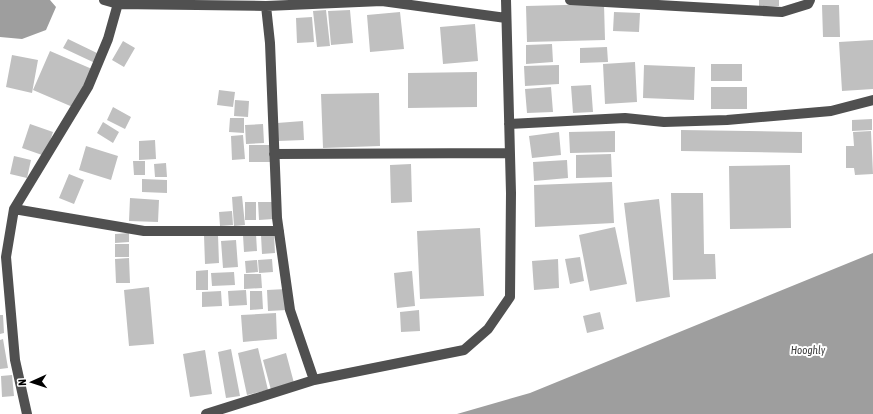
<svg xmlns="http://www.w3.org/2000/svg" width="873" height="414" font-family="'Asap Condensed',sans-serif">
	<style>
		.water { fill: #9e9e9e }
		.building { fill: #c0c0c0 }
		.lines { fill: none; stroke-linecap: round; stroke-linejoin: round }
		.minor { stroke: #505050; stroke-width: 10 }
		.labels { text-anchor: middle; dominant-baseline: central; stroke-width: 4; stroke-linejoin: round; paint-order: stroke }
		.water-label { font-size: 11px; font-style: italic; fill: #3f3f3f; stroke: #fff }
	</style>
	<rect width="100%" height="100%" fill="#fff"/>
	<!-- water -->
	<path class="water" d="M0 0H50L56 7 46 30 22 39 0 37Z
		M873 253V414H457L530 393Z"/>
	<!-- building -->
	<path class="building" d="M759 0H779V6L759 7Z
		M604 4 605 40 527 42 526 6Z
		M822 5H839L840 37H823Z
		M326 10 330 46 317 47 313 11Z
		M350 10 353 43 331 45 328 11Z
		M400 12 404 49 370 52 367 15Z
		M614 12 640 13 639 32 613 31Z
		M312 17 314 42 297 43 296 18Z
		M475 24 478 61 443 64 440 27Z
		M68 39 99 54 95 63 63 48Z
		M873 40V89L842 91 839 42Z
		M123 41 135 48 124 67 112 60Z
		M552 44 553 62 526 64V45Z
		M607 47 608 62 580 63V48Z
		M50 51 92 69 75 108 33 90Z
		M12 55 38 60 32 93 6 87Z
		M635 62 637 102 605 104 603 64Z
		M711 64H742V81H711Z
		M559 65V84L525 86 524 66Z
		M644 65 695 67 694 100 643 98Z
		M477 72V107L408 108V73Z
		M591 85 593 112 573 113 571 86Z
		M551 87 553 112 527 113 525 89Z
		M711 87H747V109H711Z
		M219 90 235 92 233 107 217 105Z
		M379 93 380 146 323 148 321 94Z
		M235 100 249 101 248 117 234 116Z
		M113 107 131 117 125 129 107 120Z
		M230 118H244V133L229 132Z
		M872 119V130L852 131V120Z
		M303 121 304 140 278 141 277 123Z
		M103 122 119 132 113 143 97 133Z
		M30 124 53 132 45 156 22 148Z
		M263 124 264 143 246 144 245 125Z
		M681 130 802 132V153L681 151Z
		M615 131V152L570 153 569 132Z
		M871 131 873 174 855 175 854 168H846V146H854L853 132Z
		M559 132 561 155 532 158 529 136Z
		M243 135 245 159 232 160 231 136Z
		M155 140 156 159 139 160V141Z
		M249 145H273V162H249Z
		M86 146 118 156 111 180 79 170Z
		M611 154 612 177 576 178V155Z
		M14 156 31 160 27 178 10 174Z
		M567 160 568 178 534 181 533 162Z
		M133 161H145V175H134Z
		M166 163 167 177H155L154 164Z
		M411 164 412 202 391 203 390 165Z
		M790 165 791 228 730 229 729 166Z
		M69 174 84 180 74 204 59 198Z
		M142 179 167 180V193L142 192Z
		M612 182 614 223 535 227 534 185Z
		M671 193H703L704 254H715L716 279 673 280Z
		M242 196 245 225 234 226 232 197Z
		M130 198 159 200 158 222 129 221Z
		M659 199 670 297 636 302 624 203Z
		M245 202H256V220H245Z
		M258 202H273V219L259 220Z
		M232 211 233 225 220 226 219 212Z
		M615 227 627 284 590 291 579 235Z
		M480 228 484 296 420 299 417 231Z
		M129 233V242L115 243V234Z
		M256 234 257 251 244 252 243 235Z
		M204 235H218L219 263 205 264Z
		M261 235H274L275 253 262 254Z
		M236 240 238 267 223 268 221 241Z
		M115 244H129V257H115Z
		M580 257 584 281 570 284 565 259Z
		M129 258 130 283H116L115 259Z
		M272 259 273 272 259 273 258 260Z
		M558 259 559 288 534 290 532 261Z
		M257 260 258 272 246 273 245 261Z
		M208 270V290H196V271Z
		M412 271 415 306 397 308 394 273Z
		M234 272 235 285 212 286 211 273Z
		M244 274H261L262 288 244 289Z
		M149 287 154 344 129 346 124 290Z
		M286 289 287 310 268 311 267 290Z
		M246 290 247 305 229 306 228 291Z
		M221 291 222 306 202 307V292Z
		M250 291H262L263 309 250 310Z
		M419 310 420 331 401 332 400 312Z
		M600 312 604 329 587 333 583 316Z
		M276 313 277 339 243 342 241 315Z
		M0 315H3L4 333 0 334Z
		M3 339 8 368 0 369V340Z
		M258 348 268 390 247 395 238 353Z
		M231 349 240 396 226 398 218 352Z
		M205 350 212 394 190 397 183 354Z
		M286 353 294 383 271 390 263 360Z
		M12 375 14 396 2 397 1 376Z"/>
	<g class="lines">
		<!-- minor -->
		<path class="minor" d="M104 0 118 4 266 6 382 1 506 18
			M570 0 782 12 808 4 810 0
			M266 6 270 43 277 218 290 310 314 380
			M509 124 625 118 664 122 727 120 831 111 873 100
			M274 154 509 153
			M14 209 144 231H279
			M27 414 15 360 6 257 14 209 88 87 108 39 119 0
			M206 414 314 380 464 350 488 329 510 297 511 193 506 0"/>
	</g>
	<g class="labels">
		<!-- water labels -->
		<g class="water-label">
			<text x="808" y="350">Hooghly</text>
		</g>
	</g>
	<!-- north arrow -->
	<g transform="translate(32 382) rotate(267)" stroke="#ffffff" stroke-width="3" paint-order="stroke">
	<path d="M0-3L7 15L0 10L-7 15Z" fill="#000000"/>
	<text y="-6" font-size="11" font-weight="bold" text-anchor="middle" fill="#000000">N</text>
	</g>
</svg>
